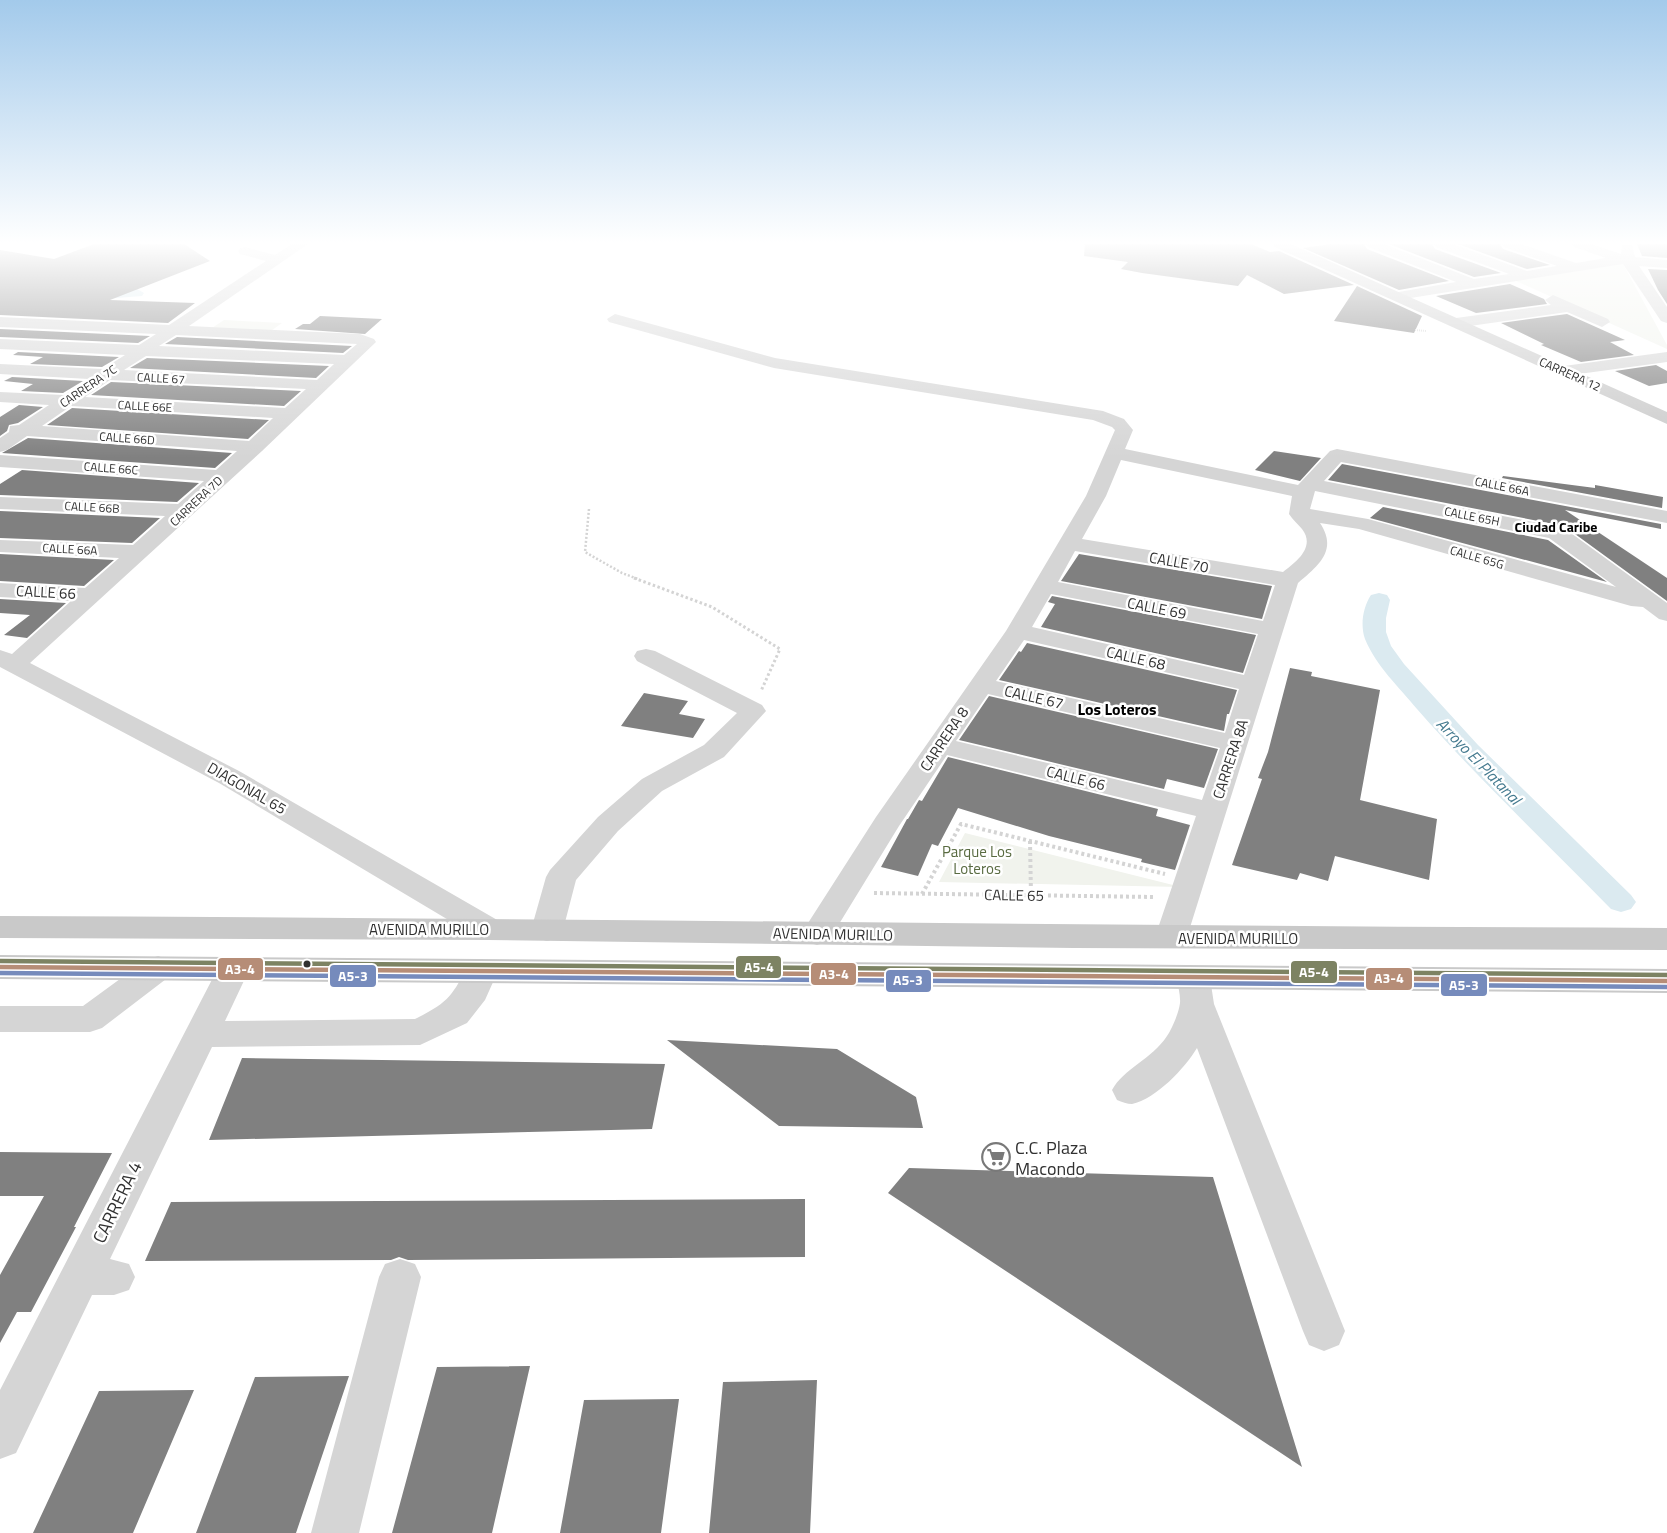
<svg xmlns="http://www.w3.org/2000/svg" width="1667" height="1533" font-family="'Titillium Web',sans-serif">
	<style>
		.green { fill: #f1f3ed }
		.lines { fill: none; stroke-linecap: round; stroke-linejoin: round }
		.canal { fill: #dbeaf0; fill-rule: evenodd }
		.building { fill: #808080 }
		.path-far3 { stroke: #d4d4d4; stroke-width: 2; stroke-dasharray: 1 1; stroke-linecap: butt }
		.path-far2 { stroke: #d4d4d4; stroke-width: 2.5; stroke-dasharray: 2 2; stroke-linecap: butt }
		.path-far1 { stroke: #d4d4d4; stroke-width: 3; stroke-dasharray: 2.5 2.5; stroke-linecap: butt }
		.path { stroke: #d4d4d4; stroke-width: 4; stroke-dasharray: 3 3; stroke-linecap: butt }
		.minor { fill: #d5d5d5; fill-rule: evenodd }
		.major { fill: #c9c9c9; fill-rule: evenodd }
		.bus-1-casing { stroke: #fff; stroke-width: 8 }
		.bus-2-casing { stroke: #fff; stroke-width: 8 }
		.bus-3-casing { stroke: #fff; stroke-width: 8 }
		.bus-1 { stroke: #b68d77; stroke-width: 4.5 }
		.bus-2 { stroke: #768bbc; stroke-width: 4.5 }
		.bus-3 { stroke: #7d8363; stroke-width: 4.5 }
		.bus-dot { fill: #313131; stroke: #fff; stroke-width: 2 }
		.labels { text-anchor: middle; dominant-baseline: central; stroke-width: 5; stroke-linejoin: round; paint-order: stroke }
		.far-street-label { font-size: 12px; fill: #313131; stroke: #fff }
		.far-neighbourhood-label { font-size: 14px; font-weight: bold; fill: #000; stroke: #fff }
		.street-label { font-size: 15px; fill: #313131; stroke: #fff }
		.park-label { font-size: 15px; fill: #596b41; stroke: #fff }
		.neighbourhood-label { font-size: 16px; font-weight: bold; fill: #000; stroke: #fff }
		.water-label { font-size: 16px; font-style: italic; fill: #447a8f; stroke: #fff }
		.near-poi-label { font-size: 18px; fill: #313131; stroke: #fff; text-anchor: start }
		.near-street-label { font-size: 18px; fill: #313131; stroke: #fff }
		.line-badge { stroke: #fff; stroke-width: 2 }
		.badge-label { font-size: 14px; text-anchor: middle; font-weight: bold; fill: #fff }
	</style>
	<rect width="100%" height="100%" fill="#fff"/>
	<!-- green -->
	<path class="green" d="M1623 264 1667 345V349L1514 280Z
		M224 320 282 323 268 333 209 330Z
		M965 833 1181 887 939 882Z"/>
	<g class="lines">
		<!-- canal -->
		<path class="canal" d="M137 289 144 293 142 296 91 300 84 296 91 292Z
			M1379 593 1387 595 1390 600 1386 618V632L1391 646 1404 664 1478 745 1631 895 1636 902 1631 909 1621 912 1611 909C1546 842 1478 779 1417 709 1399 687 1376 666 1365 639 1360 625 1363 607 1371 595Z"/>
	</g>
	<!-- building -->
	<path class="building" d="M94 244H184L210 261 110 300 195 303 168 323 0 315V250L54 259Z
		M1085 244H1251L1270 252 1279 251 1354 285 1284 294 1247 275 1238 286 1142 273 1121 269 1128 262 1084 256Z
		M1330 244H1364L1367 249 1449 281 1399 290 1303 248Z
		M1389 244H1432L1435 249 1501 273 1474 277Z
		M1458 244H1500L1503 249 1550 265 1527 269Z
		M1637 244H1667V258L1642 256Z
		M1648 269 1667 270V304L1658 290Z
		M1510 284 1544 299 1547 304 1476 313 1436 296Z
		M1357 286 1422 316 1414 333 1334 321Z
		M1567 314 1625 340 1610 342 1634 355 1581 362 1541 345 1544 344 1501 323Z
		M320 316 382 319 365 334 295 329 303 324H310Z
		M0 329 150 336 138 343 0 337Z
		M177 337 352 346 343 353 165 344Z
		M18 352 119 357 102 367 30 364 43 357 13 355Z
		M147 358 329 366 316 378 130 368Z
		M1656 365 1667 371V383L1649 386 1615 371Z
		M12 377 83 381 63 393 21 391 33 384 4 381Z
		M111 382 301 391 284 406 91 395Z
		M19 405 43 407 18 423 9 425 7 431 0 436V417Z
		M72 408 269 420 248 439 47 425Z
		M28 438 232 453 215 468 2 453Z
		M1274 451 1321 458 1300 481 1255 470Z
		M1342 464 1661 524V529L1565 510 1667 578V601L1564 526 1328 480Z
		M22 470 199 483 177 502 0 495V484Z
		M1503 476 1595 488V485L1663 497 1662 508 1502 478Z
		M1383 507 1548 540 1607 582 1370 518Z
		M0 511 160 518 132 543 0 538Z
		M0 554 114 560 84 586 0 581Z
		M1079 554 1272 586 1262 619 1061 581Z
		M1052 596 1256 635 1243 673 1041 627 1055 604 1048 602Z
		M0 599 66 603 27 638 4 635 30 615 0 613Z
		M1027 643 1237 690 1229 714H1227L1224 731 999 680 1019 651 1021 652Z
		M1290 668 1312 672 1311 676 1380 690 1360 800 1437 819 1429 880 1335 856 1328 881 1300 873 1297 880 1232 865 1262 779 1258 778 1268 752Z
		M644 693 688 701 679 714 705 719 693 738 621 726Z
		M989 696 1218 749 1204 788 1167 779 1164 789 959 740Z
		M948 757 1158 809 1156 816 1190 825 1175 870 1141 862 1142 859 1049 836 958 808 938 846 932 844 918 876 881 867 907 819H908L919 800 922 801Z
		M667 1040 837 1049 916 1097 923 1128 779 1126Z
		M242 1058 665 1064 652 1129 209 1140Z
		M0 1152 112 1153 74 1227H76L31 1312H17L0 1343V1275L44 1196H0Z
		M909 1168 1213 1177 1302 1467 888 1193Z
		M805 1199V1257L408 1260 399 1257 391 1260 145 1261 171 1202Z
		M530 1366 492 1533H392L437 1367Z
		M349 1376 296 1533H196L255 1377Z
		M817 1380 810 1533H709L723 1382Z
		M194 1390 133 1533H33L99 1391Z
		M679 1399 661 1533H560L584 1400Z"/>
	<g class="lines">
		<!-- path-far3 -->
		<path class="path-far3" d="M1415 330 1426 331"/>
		<!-- path-far2 -->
		<path class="path-far2" d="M589 509 585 552 622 573 638 579"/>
		<!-- path-far1 -->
		<path class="path-far1" d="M634 578 712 607 780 649 761 691"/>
		<!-- path -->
		<path class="path" d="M1030 841 1031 895
			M874 893 1155 897
			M922 894 961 824 1165 874"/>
		<!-- minor -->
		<path class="minor" d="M292 244H308L189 326 360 334 374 339 376 342 262 451 30 663 239 771 499 921 504 929 499 937 488 940 477 937 219 783 0 667V650L12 654 71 601 0 597V583L85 588 119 558 0 552V540L133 545 165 516 0 509V497L178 504 204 481 0 467V455L216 470 237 451 27 436 7 450 0 452V438L9 432 10 426 19 425 49 405 0 402V392L64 395 89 379 0 374V364L103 369 125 355 0 349V339L139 345 156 334 0 327V317L169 325 266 261 240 254 238 251 240 248 245 247 275 255ZM176 335 357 344 344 355 159 346ZM146 356 334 364 317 380 124 370ZM110 380 306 389 285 408 85 397ZM71 406 273 418 249 441 42 426Z
			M1366 244H1384L1474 279 1509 274 1436 247 1434 244H1453L1527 271 1557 266 1504 247 1502 244H1521L1576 263 1606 258 1574 247 1572 244H1592L1621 254 1622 245H1632L1635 257 1667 260V268L1639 266 1667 307V323L1661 321 1623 264 1398 300 1393 299 1391 296 1393 293 1456 282 1368 247Z
			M1553 295 1608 319 1610 322 1602 327 1567 312 1456 328 1448 323 1456 318 1551 305 1545 300Z
			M615 314 775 358 1103 411 1124 419 1133 430 1125 449 1298 485 1330 451 1337 449 1667 511V523L1341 462 1324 481 1564 528 1667 603V621L1659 619 1643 607 1631 606 1359 529 1320 523C1338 550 1319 565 1298 583L1187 937 1182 945 1171 948 1160 945 1155 937 1196 816 947 755 899 826 828 942 817 945 806 942 801 934 876 817 1006 631 1086 496 1115 430 1112 427 1093 420 774 368 609 322 607 319ZM1121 460 1292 496 1289 514C1293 520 1298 524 1302 529 1316 547 1296 562 1283 572L1082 539 1106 496ZM1315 491 1549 538 1616 587 1368 519 1310 509ZM1075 551 1275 585 1263 621 1058 582ZM1051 594 1258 634 1244 675 1032 627ZM1024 640 1239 689 1225 733 996 681ZM988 694 1220 748 1202 800 956 741Z
			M1667 352V362L1564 376 1558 375 1556 371 1558 367 1564 366Z
			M646 649 655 651 762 705 766 711 724 757 662 791 618 831 576 880 563 930 558 938 547 941 536 938 531 930 546 877 550 870 598 817 642 779 704 745 737 713 637 661 634 656 637 651Z
			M158 956 170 960 174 968 170 976 102 1028 90 1032H0V1006H83L146 960Z
			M234 956 246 960 250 968 225 1021 415 1019C451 1001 451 996 470 963L482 959 494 963 498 971 485 1000 467 1023 420 1045 212 1047 110 1259 129 1264 135 1277 129 1290 114 1295H92L16 1453 0 1459V1390L218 968 222 960Z
			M1193 966 1205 970 1210 978 1214 1004 1345 1331 1339 1345 1324 1351 1309 1345 1303 1331 1197 1048C1185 1068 1156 1099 1132 1104 1127 1104 1122 1102 1117 1100L1112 1090C1123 1069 1152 1059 1167 1036 1172 1029 1179 1012 1180 1003 1181 990 1174 982 1181 970Z
			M400 1259 415 1264 421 1277 359 1533H311L379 1277 385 1264Z"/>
		<!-- major -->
		<path class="major" d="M1273 244H1291L1667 412V424L1275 247Z
			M0 916C556 918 1111 926 1667 928V950L1074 948 488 940 0 938Z
			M0 955 1667 969V993L0 979Z"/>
		<defs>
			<path id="bus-1" d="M0 967 1667 981"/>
			<path id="bus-2" d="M0 973 1667 987"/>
			<path id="bus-3" d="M0 961 1667 975"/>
		</defs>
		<!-- bus-1 casing -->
		<use href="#bus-1" class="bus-1-casing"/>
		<!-- bus-2 casing -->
		<use href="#bus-2" class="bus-2-casing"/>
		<!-- bus-3 casing -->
		<use href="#bus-3" class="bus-3-casing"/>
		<!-- bus-1 -->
		<use href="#bus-1" class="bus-1"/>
		<!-- bus-2 -->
		<use href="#bus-2" class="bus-2"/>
		<!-- bus-3 -->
		<use href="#bus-3" class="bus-3"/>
	</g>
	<!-- sky -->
	<linearGradient id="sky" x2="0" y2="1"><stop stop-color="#a3caeb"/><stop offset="0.53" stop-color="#fff"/><stop offset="1" stop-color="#fff" stop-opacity="0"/></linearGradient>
	<rect width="1667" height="458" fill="url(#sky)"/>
	<!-- icons -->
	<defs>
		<symbol id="supermarket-ring" viewBox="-11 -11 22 22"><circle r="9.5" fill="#fff" stroke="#797979" stroke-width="1.5"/><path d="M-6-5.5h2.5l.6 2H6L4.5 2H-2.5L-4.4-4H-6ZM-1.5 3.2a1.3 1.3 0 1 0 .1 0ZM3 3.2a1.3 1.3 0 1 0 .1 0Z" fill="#797979"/></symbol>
	</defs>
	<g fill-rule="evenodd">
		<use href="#supermarket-ring" x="980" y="1141" width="32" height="32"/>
	</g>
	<!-- markers -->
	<circle class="bus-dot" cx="307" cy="964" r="4.5"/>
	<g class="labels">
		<!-- far-street labels -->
		<g class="far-street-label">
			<text transform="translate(1570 374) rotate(24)">CARRERA 12</text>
			<text transform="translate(161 378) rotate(3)">CALLE 67</text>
			<text transform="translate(88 386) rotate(-34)">CARRERA 7C</text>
			<text transform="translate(145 406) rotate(3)">CALLE 66E</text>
			<text transform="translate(127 438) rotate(4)">CALLE 66D</text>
			<text transform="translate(111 468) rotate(4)">CALLE 66C</text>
			<text transform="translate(1502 486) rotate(11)">CALLE 66A</text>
			<text transform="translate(196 501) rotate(-43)">CARRERA 7D</text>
			<text transform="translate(92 507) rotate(3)">CALLE 66B</text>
			<text transform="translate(1472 516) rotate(11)">CALLE 65H</text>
			<text transform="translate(70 549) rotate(3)">CALLE 66A</text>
			<text transform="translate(1477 557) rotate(16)">CALLE 65G</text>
		</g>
		<!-- far-neighbourhood labels -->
		<g class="far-neighbourhood-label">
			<text x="1556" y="526">Ciudad Caribe</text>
		</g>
		<!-- street labels -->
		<g class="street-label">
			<text transform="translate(1179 562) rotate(10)">CALLE 70</text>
			<text transform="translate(46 592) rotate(3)">CALLE 66</text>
			<text transform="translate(1157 608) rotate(11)">CALLE 69</text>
			<text transform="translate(1136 658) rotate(13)">CALLE 68</text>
			<text transform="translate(1034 697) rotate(13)">CALLE 67</text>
			<text transform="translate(944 739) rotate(-56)">CARRERA 8</text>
			<text transform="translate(1230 759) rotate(-72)">CARRERA 8A</text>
			<text transform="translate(1076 778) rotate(14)">CALLE 66</text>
			<text transform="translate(247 788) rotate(30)">DIAGONAL 65</text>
			<text transform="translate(1014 895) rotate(1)">CALLE 65</text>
			<text x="429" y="929">AVENIDA MURILLO</text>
			<text transform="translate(833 934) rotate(1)">AVENIDA MURILLO</text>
			<text x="1238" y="938">AVENIDA MURILLO</text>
		</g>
		<!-- park labels -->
		<g class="park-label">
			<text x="977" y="851">Parque Los<tspan x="977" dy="17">Loteros</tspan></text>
		</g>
		<!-- neighbourhood labels -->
		<g class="neighbourhood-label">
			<text x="1117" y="709">Los Loteros</text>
		</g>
		<!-- water labels -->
		<g class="water-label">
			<text transform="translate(1479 761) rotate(46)">Arroyo El Platanal</text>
		</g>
		<!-- near-poi labels -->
		<g class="near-poi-label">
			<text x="1015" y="1147">C.C. Plaza<tspan x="1015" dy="21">Macondo</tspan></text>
		</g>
		<!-- near-street labels -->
		<g class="near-street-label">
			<text transform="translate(117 1202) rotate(-64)">CARRERA 4</text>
		</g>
	</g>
	<g class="line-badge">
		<rect x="735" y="955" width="47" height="24" rx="5" fill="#7d8363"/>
		<rect x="217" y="957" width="47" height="24" rx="5" fill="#b68d77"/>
		<rect x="1290" y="960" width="48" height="24" rx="5" fill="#7d8363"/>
		<rect x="810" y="962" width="47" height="24" rx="5" fill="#b68d77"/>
		<rect x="329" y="964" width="48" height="24" rx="5" fill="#768bbc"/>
		<rect x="1365" y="967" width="48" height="24" rx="5" fill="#b68d77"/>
		<rect x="885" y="969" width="47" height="24" rx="5" fill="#768bbc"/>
		<rect x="1440" y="973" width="48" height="24" rx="5" fill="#768bbc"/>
	</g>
	<g class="badge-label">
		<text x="759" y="972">A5-4</text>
		<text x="240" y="974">A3-4</text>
		<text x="1314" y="977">A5-4</text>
		<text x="834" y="979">A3-4</text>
		<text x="353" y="981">A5-3</text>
		<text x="1389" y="983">A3-4</text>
		<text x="908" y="985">A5-3</text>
		<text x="1464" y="990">A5-3</text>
	</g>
</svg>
